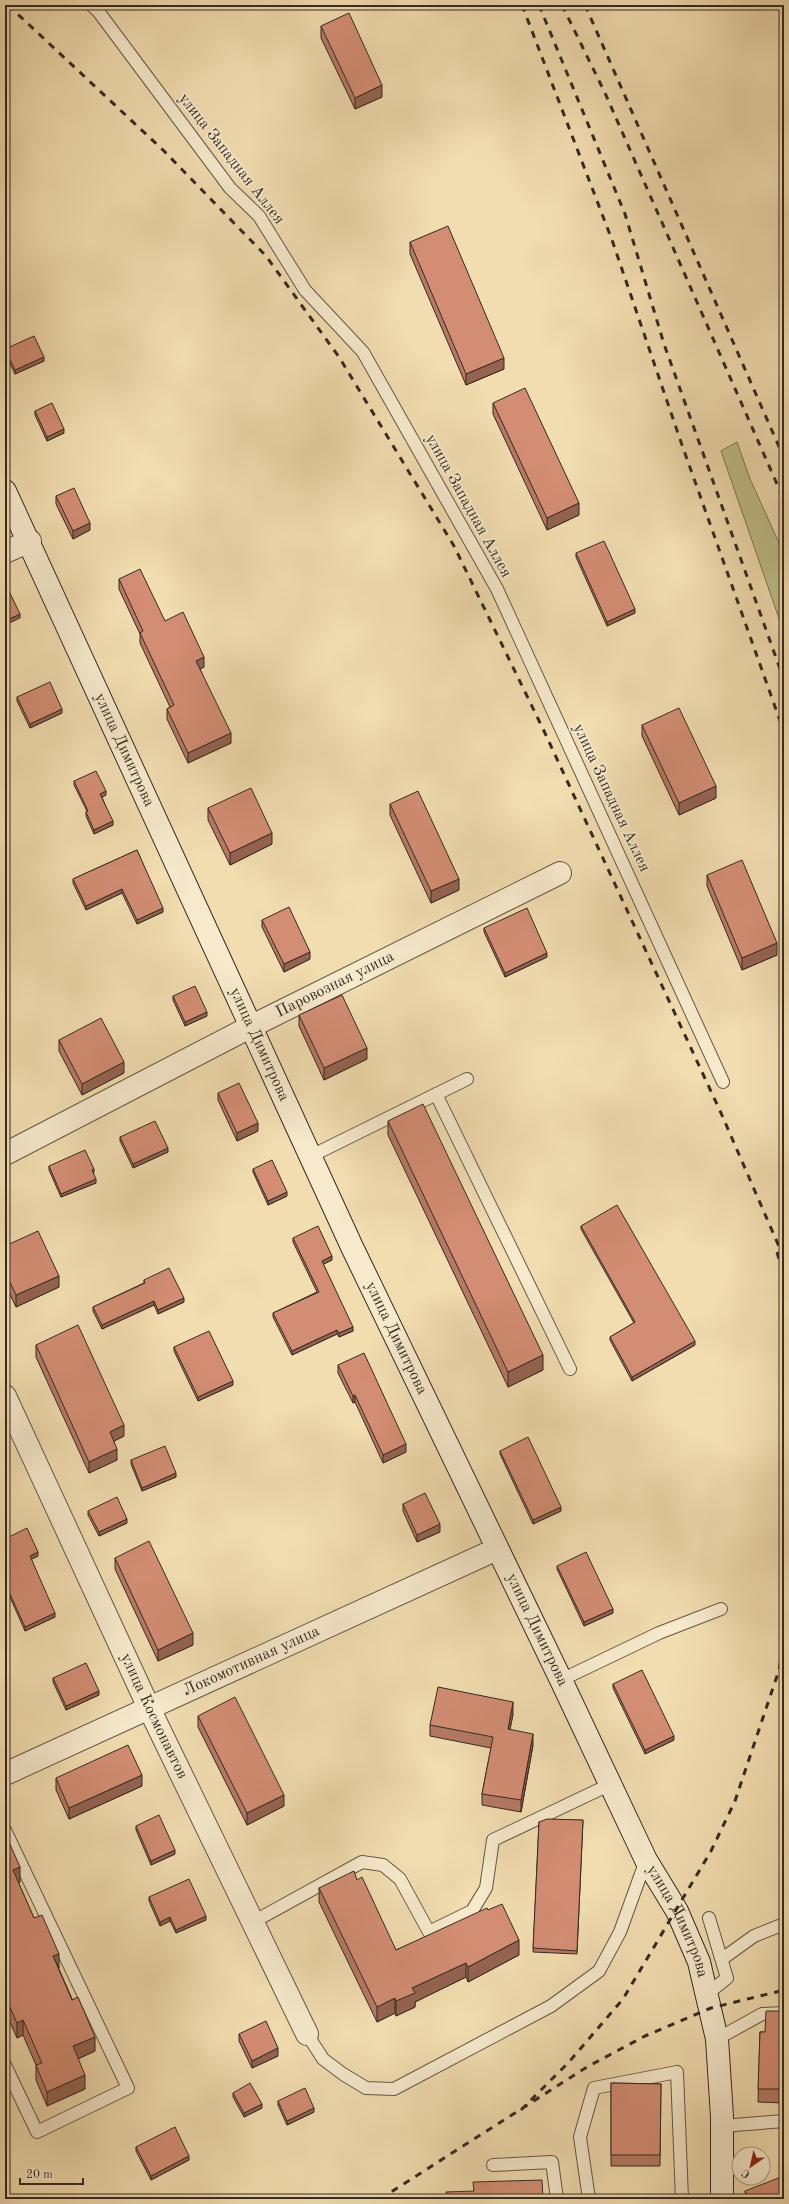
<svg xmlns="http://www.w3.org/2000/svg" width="789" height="2204" font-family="'Old Standard TT',serif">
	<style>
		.green { fill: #bfbf88; stroke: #7a7454 }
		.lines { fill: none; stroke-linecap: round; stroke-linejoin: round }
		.lane-casing { stroke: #645745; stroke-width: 14 }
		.street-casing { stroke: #645745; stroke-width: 24 }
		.secondary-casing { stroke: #352a21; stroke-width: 24 }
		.lane { stroke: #f6e9cc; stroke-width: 12 }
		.street { stroke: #f6e9cc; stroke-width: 22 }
		.secondary { stroke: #f6e9cc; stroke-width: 22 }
		.rail { stroke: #352a21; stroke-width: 3; stroke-dasharray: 7 7; stroke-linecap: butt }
		.wall { fill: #b57964; stroke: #352a21 }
		.shaded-wall { fill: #946351; stroke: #352a21 }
		.building { fill: #d38d74; stroke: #352a21 }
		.labels { text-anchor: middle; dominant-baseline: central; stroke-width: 3.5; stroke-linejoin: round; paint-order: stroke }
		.street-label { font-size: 16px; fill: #352a21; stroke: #f6e9cc }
	</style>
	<rect width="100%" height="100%" fill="#f1ddb0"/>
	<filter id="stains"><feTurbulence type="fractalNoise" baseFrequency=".005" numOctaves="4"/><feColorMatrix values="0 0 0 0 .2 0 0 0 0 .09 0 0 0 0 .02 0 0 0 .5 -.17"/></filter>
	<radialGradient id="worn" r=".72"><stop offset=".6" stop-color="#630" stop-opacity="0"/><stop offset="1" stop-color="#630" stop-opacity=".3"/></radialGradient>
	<!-- green -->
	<path class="green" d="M737 442 750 479 784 554V633L721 451Z"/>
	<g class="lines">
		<defs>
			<path id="lane" d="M91 5 98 11 230 188 259 216 305 290 363 352 497 589 723 1082
				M436 1094 570 1369
				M311 1156 467 1079
				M561 1680 659 1633 721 1609
				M5 1830 128 2088 37 2132 5 2065
				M253 1922 362 1862 383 1865 400 1879 429 1932 472 1911 486 1888 493 1840 611 1784
				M722 1959 754 1936 784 1924
				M707 1994 727 1978 709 1918
				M307 2034 323 2059 343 2074 366 2088 394 2089 551 2006 599 1971 620 1932 646 1860
				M717 2039 762 2014 784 2013
				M722 2126 784 2121
				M493 2165 552 2162 557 2199
				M589 2199 580 2137 594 2088 677 2072 682 2199"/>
			<g id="street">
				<path d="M5 552 30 541"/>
				<path id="s1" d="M5 1154 252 1026 560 873"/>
				<path id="s2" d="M5 1396 149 1708 307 2034"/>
				<path id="s3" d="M5 1774 497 1549"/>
			</g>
			<g id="secondary">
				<path id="s4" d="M5 491 352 1247 561 1680 646 1860 677 1911 699 1962 717 2039 722 2117V2199"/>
			</g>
		</defs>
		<!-- lane casing -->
		<use href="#lane" class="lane-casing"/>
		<!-- street casing -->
		<use href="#street" class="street-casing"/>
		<!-- secondary casing -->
		<use href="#secondary" class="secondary-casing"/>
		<!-- lane -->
		<use href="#lane" class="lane"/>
		<!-- street -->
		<use href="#street" class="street"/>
		<!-- secondary -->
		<use href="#secondary" class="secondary"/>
		<!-- rail -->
		<path class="rail" d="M8 5 164 151 266 256 339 357 454 546 544 731 721 1113 784 1258
			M522 5 612 240 682 445 784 732
			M539 5 625 214 664 344 784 680
			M562 5 605 93 784 500
			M585 5 784 458
			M777 1252 784 1276
			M521 2110 569 2062 623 1999 711 1851 735 1801 779 1670 784 1645
			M380 2199 587 2067 645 2036 711 2008 784 1990"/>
	</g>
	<!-- wall -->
	<path class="wall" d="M321 26 382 97 355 109 321 38Z
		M410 242 504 369 466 385 410 254Z
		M5 349 44 361 15 374 5 353Z
		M493 403 579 515 547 530 493 414Z
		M35 411 64 433 47 441 35 415Z
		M56 496 90 530 73 539 56 504Z
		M576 553 635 613 607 626 576 557Z
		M119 579 165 621 204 667 200 669 231 743 188 763 167 719V709L170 707 140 643V634L119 589Z
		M17 697 62 713 30 728 17 701Z
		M642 725 716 798 679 815 642 736Z
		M74 781 106 795 102 797 113 825 94 834 86 816V812L87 811 74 785Z
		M390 804 459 890 431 903 390 815Z
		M208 808 272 844 230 865 208 820Z
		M137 850 163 912 137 924 122 893 86 910 73 883V879Z
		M707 875 777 955 742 970 707 886Z
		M262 920 310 959 284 972 262 927Z
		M484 928 547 957 505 977 484 932Z
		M173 996 207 1016 185 1026 173 1000Z
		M299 1015 367 1059 324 1080 299 1026Z
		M59 1040 124 1073 82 1095 59 1051Z
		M218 1093 258 1131 237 1141 218 1100Z
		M388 1121 543 1370 508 1387 388 1135Z
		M120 1137 168 1152 133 1168 120 1141Z
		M49 1166 94 1173H93L96 1183 61 1197 49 1170Z
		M253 1169 287 1196 268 1205 253 1172Z
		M581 1226 695 1345 632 1381 610 1340V1337L634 1323 581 1229Z
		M293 1238 332 1260 323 1264 353 1331 339 1337 337 1334 292 1355 273 1317V1313L317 1292 293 1242Z
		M5 1246 59 1287 16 1307 5 1284Z
		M144 1280 184 1302 158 1314 154 1305 102 1329 93 1311V1307L144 1283Z
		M36 1345 124 1436 114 1441 117 1460 89 1473 36 1357Z
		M174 1347 233 1385 198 1401 174 1351Z
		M338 1365 406 1452 383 1463 355 1402 353 1403 338 1373Z
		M500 1451 561 1511 533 1524 500 1454Z
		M131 1460 176 1477 142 1491 131 1464Z
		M403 1504 440 1532 417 1542 403 1511Z
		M88 1511 127 1523 99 1536 88 1515Z
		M5 1539 38 1556 31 1559 55 1617 25 1631 5 1586Z
		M115 1558 193 1645 158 1661 115 1569Z
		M557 1566 613 1613 584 1626 557 1569Z
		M53 1678 99 1695 66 1710 53 1682Z
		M613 1684 674 1740 645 1754 613 1688Z
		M513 1714 510 1729 533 1745 521 1812 482 1805V1794L491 1748 430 1736V1725Z
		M198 1716 284 1806 247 1825 198 1727Z
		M56 1778 142 1786 69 1819 56 1790Z
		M583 1820 577 1954 533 1952 539 1822Z
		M136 1826 175 1854 151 1865 136 1830Z
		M5 1833 20 1882H18L34 1918 59 1969 95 2051 78 2059 85 2089 47 2106 36 2080V2065L23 2035 17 2038 5 2011Z
		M357 1880 396 1950 488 1910 519 1955 468 1982 466 1977 415 2002V2007L396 2016 395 2013 377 2022 319 1902V1888Z
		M149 1897 206 1920 176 1933 170 1921 160 1926 149 1901Z
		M784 2011V2103L758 2102 760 2032H765Z
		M239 2034 278 2056 252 2068 239 2041Z
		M611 2083 661 2084 660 2166H611Z
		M233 2093 262 2108 244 2117 233 2097Z
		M278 2101 314 2112 287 2125 278 2105Z
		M136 2147 189 2160 151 2180 136 2151Z
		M745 2191 784 2199H746Z"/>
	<!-- shaded-wall -->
	<path class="shaded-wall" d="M382 85V97L355 109V98Z
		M44 357V361L15 374V370Z
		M504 358V369L466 385V374Z
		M64 429V433L47 441V437Z
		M579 503V515L547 530V518Z
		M90 523V530L73 539V531Z
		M635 609V613L607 626V622Z
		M20 614V618L5 625V621Z
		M204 657V667L196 671V661Z
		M62 709V713L30 728V724Z
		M231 733V743L188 763V753Z
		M716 786V798L679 815V803Z
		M106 791V795L100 798V794Z
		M113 821V825L94 834V830Z
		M272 833V844L230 865V853Z
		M459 879V890L431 903V891Z
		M122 889V893L86 910V906Z
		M163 908V912L137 924V920Z
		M777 943V955L742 970V958Z
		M310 952V959L284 972V964Z
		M547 953V957L505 977V973Z
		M207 1012V1016L185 1026V1022Z
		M367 1048V1059L324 1080V1068Z
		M124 1062V1073L82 1095V1084Z
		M258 1123V1131L237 1141V1133Z
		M168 1148V1152L133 1168V1164Z
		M94 1169V1173L92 1174V1170Z
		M96 1179V1183L61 1197V1194Z
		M287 1192V1196L268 1205V1201Z
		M332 1256V1260L322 1265V1261Z
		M59 1276V1287L16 1307V1295Z
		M184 1298V1302L158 1314V1310Z
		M154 1301V1305L102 1329V1325Z
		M353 1327V1331L339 1337V1333Z
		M337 1330V1334L292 1355V1351Z
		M695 1341V1345L632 1381V1377Z
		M543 1355V1370L508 1387V1372Z
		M233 1381V1385L198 1401V1397Z
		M355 1395V1402L353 1403V1396Z
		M124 1425V1436L110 1443V1432Z
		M406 1444V1452L383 1463V1455Z
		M117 1449V1460L89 1473V1462Z
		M176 1473V1477L142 1491V1488Z
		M561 1507V1511L533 1524V1520Z
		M127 1519V1523L99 1536V1532Z
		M440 1524V1532L417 1542V1535Z
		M38 1552V1556L30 1560V1556Z
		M613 1609V1613L584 1626V1622Z
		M55 1613V1617L25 1631V1627Z
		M193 1633V1645L158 1661V1650Z
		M99 1691V1695L66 1710V1706Z
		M513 1702V1714L508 1740V1729Z
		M533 1734V1745L521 1812V1800Z
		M674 1736V1740L645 1754V1750Z
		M142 1775V1786L69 1819V1808Z
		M284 1795V1806L247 1825V1813Z
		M175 1850V1854L151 1865V1861Z
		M20 1867V1882L13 1885V1870Z
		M206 1916V1920L176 1933V1930Z
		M170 1917V1921L160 1926V1922Z
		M519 1940V1955L468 1982V1967Z
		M59 1954V1968L53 1956Z
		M466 1963V1977L415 2002V2007L396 2016V2001L412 1988Z
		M395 1998V2013L377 2022V2007Z
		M23 2020V2035L17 2038V2023Z
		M95 2037V2051L73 2061V2046Z
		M278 2048V2056L252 2068V2061Z
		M85 2075V2089L47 2106V2092Z
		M262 2104V2108L244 2117V2113Z
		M314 2108V2112L287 2125V2121Z
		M189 2156V2160L151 2180V2176Z"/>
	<!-- building -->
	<path class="building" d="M349 13 382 85 355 98 321 26Z
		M448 226 504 358 466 374 410 242Z
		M34 336 44 357 15 370 5 349Z
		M525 388 579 503 547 518 493 403Z
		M52 403 64 429 47 437 35 411Z
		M74 488 90 523 73 531 56 496Z
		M604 541 635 609 607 622 576 553Z
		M140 569 165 621 183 612 204 657 196 661 231 733 188 753 167 709 174 705 140 633 143 631 119 579Z
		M8 589 20 614 5 621V590Z
		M50 682 62 709 30 724 17 697Z
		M679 708 716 786 679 803 642 725Z
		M96 771 106 791 100 794 113 821 94 830 86 812 88 811 74 781Z
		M251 788 272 833 230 853 208 808Z
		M418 791 459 879 431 891 390 804Z
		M137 850 163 908 137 920 122 889 86 906 73 879Z
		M742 860 777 943 742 958 707 875Z
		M289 907 310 952 284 964 262 920Z
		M527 908 547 953 505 973 484 928Z
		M195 986 207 1012 185 1022 173 996Z
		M342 995 367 1048 324 1068 299 1015Z
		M101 1018 124 1062 82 1084 59 1040Z
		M239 1083 258 1123 237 1133 218 1093Z
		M423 1104 543 1355 508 1372 388 1121Z
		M155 1121 168 1148 133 1164 120 1137Z
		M85 1150 94 1169 92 1170 96 1179 61 1194 49 1166Z
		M272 1160 287 1192 268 1201 253 1169Z
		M617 1205 695 1341 632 1377 610 1337 635 1322 581 1226Z
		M318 1226 332 1256 322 1261 353 1327 339 1333 337 1330 292 1351 273 1313 319 1292 293 1238Z
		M38 1231 59 1276 16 1295 5 1272V1246Z
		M169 1268 184 1298 158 1310 154 1301 102 1325 93 1307 145 1283 144 1280Z
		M78 1325 124 1425 110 1432 117 1449 89 1462 36 1345Z
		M209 1331 233 1381 198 1397 174 1347Z
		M364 1353 406 1444 383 1455 355 1395 353 1396 338 1365Z
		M528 1437 561 1507 533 1520 500 1451Z
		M165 1446 176 1473 142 1488 131 1460Z
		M425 1493 440 1524 417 1535 403 1504Z
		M117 1497 127 1519 99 1532 88 1511Z
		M27 1528 38 1552 30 1556 55 1613 25 1627 5 1583V1539Z
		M149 1541 193 1633 158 1650 115 1558Z
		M586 1552 613 1609 584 1622 557 1566Z
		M86 1663 99 1691 66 1706 53 1678Z
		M642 1670 674 1736 645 1750 613 1684Z
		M438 1687 513 1702 508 1729 533 1734 521 1800 482 1794 493 1737 430 1725Z
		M235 1697 284 1795 247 1813 198 1716Z
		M128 1745 142 1775 69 1808 56 1778Z
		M159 1815 175 1850 151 1861 136 1826Z
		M547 1819 583 1820 577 1951 533 1948 539 1822Z
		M5 1833 20 1867 13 1870 34 1918 42 1915 59 1954 53 1956 72 2000 78 1997 95 2037 73 2046 85 2075 47 2092 36 2065 42 2063 23 2020 17 2023 5 1996V1981L7 1980 5 1976Z
		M354 1871 357 1880 362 1877 396 1950 487 1908 488 1910 502 1904 519 1940 468 1967 466 1963 412 1988 415 1993 396 2001 395 1998 377 2007 319 1888Z
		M189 1879 206 1916 176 1930 170 1917 160 1922 149 1897Z
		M766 2011H784V2089H758L760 2032H765Z
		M266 2021 278 2048 252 2061 239 2034Z
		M250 2083 262 2104 244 2113 233 2093Z
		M611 2083 661 2084 660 2155H611Z
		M305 2088 314 2108 287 2121 278 2101Z
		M175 2127 189 2156 151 2176 136 2147Z
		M781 2177 784 2187V2198L781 2199H749L745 2191Z
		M542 2180 543 2199H447L446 2192 474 2191 473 2182Z"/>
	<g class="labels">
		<!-- street labels -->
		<g class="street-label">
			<text transform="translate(231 159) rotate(52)">улица Западная Аллея</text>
			<text transform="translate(468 506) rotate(61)">улица Западная Аллея</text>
			<text stroke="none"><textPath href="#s4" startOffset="285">улица Димитрова</textPath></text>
			<text transform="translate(611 798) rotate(65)">улица Западная Аллея</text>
			<text stroke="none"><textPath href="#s1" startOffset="371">Паровозная улица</textPath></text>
			<text stroke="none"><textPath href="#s4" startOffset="609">улица Димитрова</textPath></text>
			<text stroke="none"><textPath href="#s4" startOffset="933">улица Димитрова</textPath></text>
			<text stroke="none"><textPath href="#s4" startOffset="1257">улица Димитрова</textPath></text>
			<text stroke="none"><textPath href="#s3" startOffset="271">Локомотивная улица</textPath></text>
			<text stroke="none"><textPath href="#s2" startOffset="353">улица Космонавтов</textPath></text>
			<text stroke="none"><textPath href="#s4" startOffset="1581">улица Димитрова</textPath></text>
		</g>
	</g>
	<!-- margin -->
	<rect width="789" height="2204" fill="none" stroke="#f1ddb0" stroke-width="20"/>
	<rect x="6" y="6" width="777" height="2192" fill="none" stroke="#352a21" stroke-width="2"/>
	<rect x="10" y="10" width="769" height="2184" fill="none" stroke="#352a21"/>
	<!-- north arrow -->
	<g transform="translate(751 2166) rotate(214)"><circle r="19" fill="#f6e9cc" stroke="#a99d88"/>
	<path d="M0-3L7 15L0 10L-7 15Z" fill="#8f2418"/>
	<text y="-6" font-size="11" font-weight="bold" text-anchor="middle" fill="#352a21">С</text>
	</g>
	<!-- scale -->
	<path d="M20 2178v6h63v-6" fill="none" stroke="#352a21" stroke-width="2"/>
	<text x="26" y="2178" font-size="12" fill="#352a21" stroke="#f6e9cc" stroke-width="3" paint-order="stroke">20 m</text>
	<rect width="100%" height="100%" filter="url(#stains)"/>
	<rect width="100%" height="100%" fill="url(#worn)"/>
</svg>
